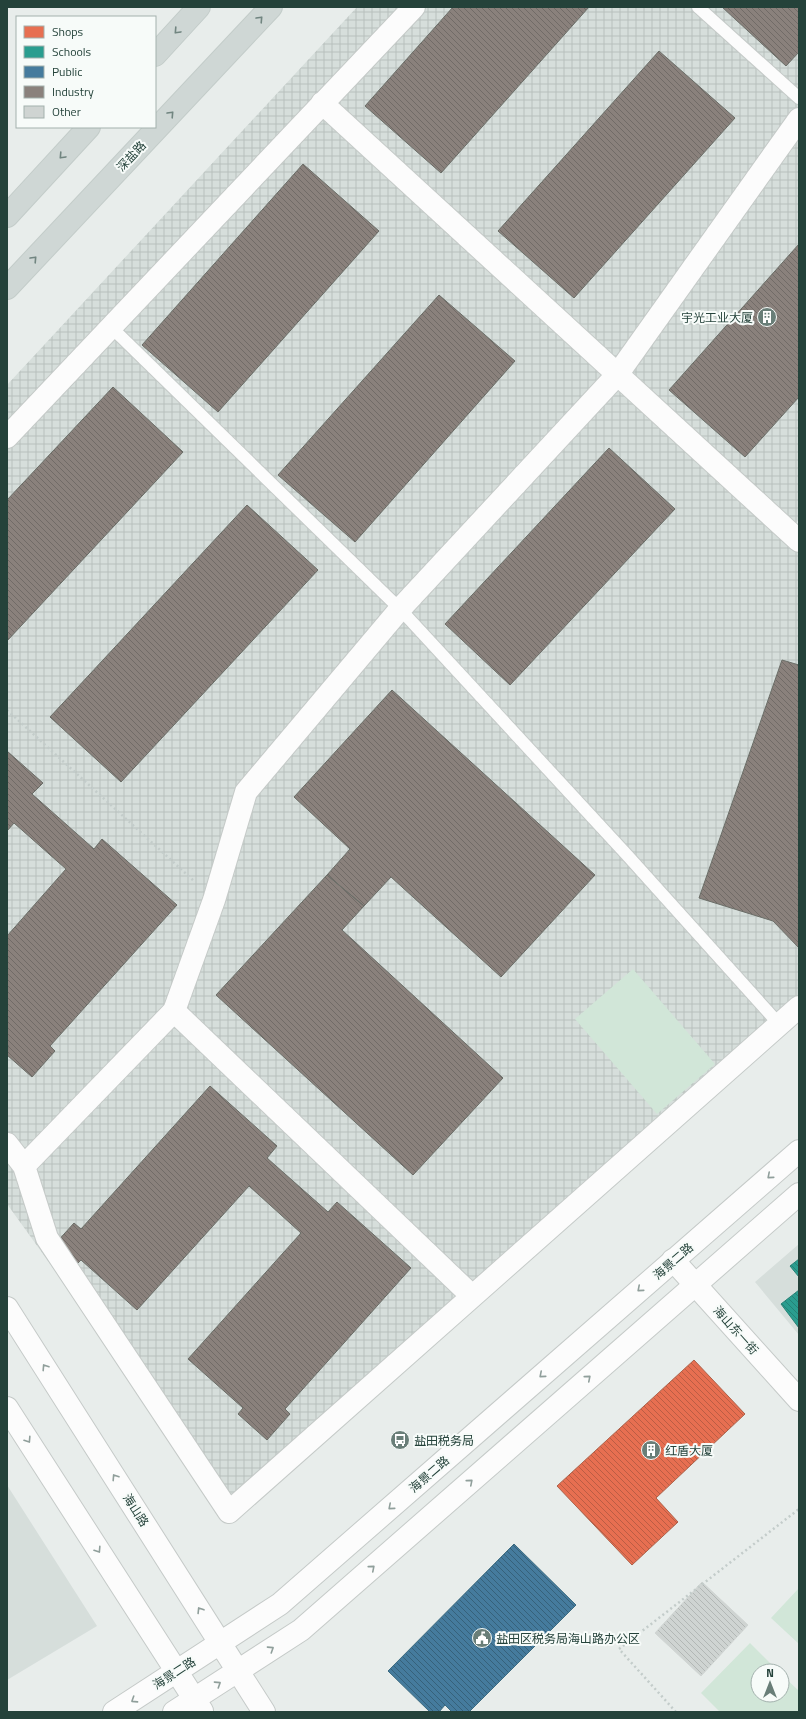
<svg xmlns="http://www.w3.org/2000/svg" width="806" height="1719" font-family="'Titillium Web','Noto Sans SC',sans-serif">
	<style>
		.built { fill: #d6dedb }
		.industrial { fill: url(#industrial-grid) }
		.garden { fill: #d1e6d8 }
		.shops { fill: url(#shops-back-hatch); stroke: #ac624a }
		.schools { fill: url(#schools-back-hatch); stroke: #288276 }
		.public { fill: url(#public-back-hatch); stroke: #3b6a7f }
		.industry { fill: url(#industry-back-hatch); stroke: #6b6e68 }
		.building { fill: url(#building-back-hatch); stroke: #d1d6d4 }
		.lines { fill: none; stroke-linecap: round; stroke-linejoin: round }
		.service-casing { stroke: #c5cac8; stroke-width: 14 }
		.minor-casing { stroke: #c5cac8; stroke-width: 24 }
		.tertiary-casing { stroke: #c5cac8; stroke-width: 24 }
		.primary-casing { stroke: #c3ccc9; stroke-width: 24 }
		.path { stroke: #c3ccca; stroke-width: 2.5; stroke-dasharray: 2 3; stroke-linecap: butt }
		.service { stroke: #fcfcfc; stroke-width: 12 }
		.minor { stroke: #fcfcfc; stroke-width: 22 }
		.tertiary { stroke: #fcfcfc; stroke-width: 22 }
		.primary { stroke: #cfd7d5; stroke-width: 22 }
		.oneway { stroke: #718580 }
		.oneway2 { stroke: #909f9b }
		.labels { text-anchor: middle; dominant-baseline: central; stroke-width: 4; stroke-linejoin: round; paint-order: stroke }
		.street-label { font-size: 12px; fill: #24423a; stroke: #f7fbf9 }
		.poi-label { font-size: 12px; fill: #24423a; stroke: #f7fbf9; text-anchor: start }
	</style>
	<defs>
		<pattern id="industrial-grid" width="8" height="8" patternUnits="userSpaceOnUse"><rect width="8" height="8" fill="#d6dedb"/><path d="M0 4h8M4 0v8" fill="none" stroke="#b8c0bd"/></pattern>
		<pattern id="shops-back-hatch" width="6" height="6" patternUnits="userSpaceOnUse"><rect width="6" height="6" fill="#e76f51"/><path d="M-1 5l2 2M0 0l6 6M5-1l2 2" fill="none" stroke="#bb5d44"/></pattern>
		<pattern id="schools-back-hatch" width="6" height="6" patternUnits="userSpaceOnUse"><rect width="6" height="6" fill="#2a9d8f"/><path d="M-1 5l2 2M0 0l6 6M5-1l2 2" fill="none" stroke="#248276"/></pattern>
		<pattern id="public-back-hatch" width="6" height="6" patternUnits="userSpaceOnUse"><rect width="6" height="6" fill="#457b9d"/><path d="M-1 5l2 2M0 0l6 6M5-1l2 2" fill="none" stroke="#36617a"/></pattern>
		<pattern id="industry-back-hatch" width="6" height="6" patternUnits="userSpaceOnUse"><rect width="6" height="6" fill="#8a817c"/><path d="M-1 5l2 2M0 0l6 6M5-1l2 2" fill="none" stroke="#716b67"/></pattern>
		<pattern id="building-back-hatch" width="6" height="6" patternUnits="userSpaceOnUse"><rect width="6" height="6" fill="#cfd4d2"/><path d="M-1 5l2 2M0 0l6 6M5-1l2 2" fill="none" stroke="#b2b7b5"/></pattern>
	</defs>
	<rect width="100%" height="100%" fill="#e8edeb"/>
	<!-- built -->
	<path class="built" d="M799 1244V1335L755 1282Z
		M7 1485 97 1626 7 1680Z"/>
	<!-- industrial -->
	<path class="industrial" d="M357 7H799V519L790 532 799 541V1007L229 1512 7 1204V385Z"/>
	<!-- garden -->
	<path class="garden" d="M633 969 715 1064 657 1114 575 1019Z
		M799 1588V1644L771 1618Z
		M750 1643 778 1671H758V1695H782V1675L799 1691V1712H720L701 1693Z"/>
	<!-- shops -->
	<path class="shops" d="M694 1360 745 1414 656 1498 678 1522 632 1565 557 1486Z"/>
	<!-- schools -->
	<path class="schools" d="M799 1259V1277L790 1266Z
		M799 1290V1328L781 1304Z"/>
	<!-- public -->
	<path class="public" d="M514 1544 576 1605 469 1712H452L445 1705 439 1712H430L388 1671Z"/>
	<!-- industry -->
	<path class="industry" d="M453 7H589L441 173 365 106Z
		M722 7H799V52L786 66Z
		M659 51 735 118 574 298 498 231Z
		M303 164 379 231 218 412 142 345Z
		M799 244V397L745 457 669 390Z
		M439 295 515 361 355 542 278 475Z
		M113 387 183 452 7 641V500Z
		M609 448 675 509 510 685 445 624Z
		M247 505 318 570 121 782 50 717Z
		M782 660 799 665V948L773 921 699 898Z
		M392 690 595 875 501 977 391 877 364 906 327 875 350 849 294 797Z
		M7 751 43 783 32 794 94 849 102 839 177 905 50 1046 55 1051 32 1077 7 1055 8 1045 7 1044V936L66 869 14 823 7 831Z
		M327 875 364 906 342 930 503 1078 413 1175 216 995Z
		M210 1086 277 1146 267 1158 328 1212 337 1202 411 1268 285 1409 290 1414 267 1440 238 1414 243 1408 188 1359 301 1233 249 1186 137 1310 81 1260 77 1264 55 1244 74 1223 81 1229Z"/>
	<!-- building -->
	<path class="building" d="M702 1582 748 1625 701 1676 655 1633Z"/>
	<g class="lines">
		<defs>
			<path id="service" d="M698 7 799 98
				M111 327 400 609 627 855 779 1024"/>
			<path id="minor" d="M322 103 799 541
				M7 437 414 7
				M174 1011 472 1296
				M7 1144 24 1166 47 1238 229 1512 799 1007
				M24 1166 174 1011 214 900 246 792 400 609 617 375 799 119
				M673 1260 799 1400"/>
			<path id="tertiary" d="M7 1308 264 1712
				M7 1408 202 1711
				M114 1712 280 1604 799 1151
				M174 1712 301 1630 799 1194"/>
			<path id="primary" d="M155 55 199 7
				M7 216 89 127
				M7 288 271 7"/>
		</defs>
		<!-- service casing -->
		<use href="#service" class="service-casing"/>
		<!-- minor casing -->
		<use href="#minor" class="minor-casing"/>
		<!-- tertiary casing -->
		<use href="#tertiary" class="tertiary-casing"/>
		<!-- primary casing -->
		<use href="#primary" class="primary-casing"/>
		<!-- path -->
		<path class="path" d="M7 710 194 881
			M676 1712 619 1649 799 1509"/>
		<!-- service -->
		<use href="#service" class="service"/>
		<!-- minor -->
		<use href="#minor" class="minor"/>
		<!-- tertiary -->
		<use href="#tertiary" class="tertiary"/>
		<!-- primary -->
		<use href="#primary" class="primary"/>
	</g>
	<!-- one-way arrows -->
	<defs><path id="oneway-chevron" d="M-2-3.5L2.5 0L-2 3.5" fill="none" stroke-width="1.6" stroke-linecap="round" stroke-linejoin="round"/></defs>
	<g class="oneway">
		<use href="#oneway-chevron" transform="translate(260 19) rotate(-47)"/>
		<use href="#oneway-chevron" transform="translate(177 31) rotate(133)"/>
		<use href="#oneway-chevron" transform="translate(171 114) rotate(-47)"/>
		<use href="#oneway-chevron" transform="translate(62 156) rotate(133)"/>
		<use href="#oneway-chevron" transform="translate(34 259) rotate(-47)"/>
	</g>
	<g class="oneway2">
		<use href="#oneway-chevron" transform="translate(770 1176) rotate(139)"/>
		<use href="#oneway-chevron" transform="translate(640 1289) rotate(139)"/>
		<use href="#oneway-chevron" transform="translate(45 1367) rotate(-123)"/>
		<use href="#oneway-chevron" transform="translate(542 1375) rotate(139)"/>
		<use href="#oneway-chevron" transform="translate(588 1378) rotate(-41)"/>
		<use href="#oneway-chevron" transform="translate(28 1440) rotate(57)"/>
		<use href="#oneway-chevron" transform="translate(115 1477) rotate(-123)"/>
		<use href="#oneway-chevron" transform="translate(470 1482) rotate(-41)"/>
		<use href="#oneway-chevron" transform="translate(391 1507) rotate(139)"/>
		<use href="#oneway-chevron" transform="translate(98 1550) rotate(57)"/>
		<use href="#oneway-chevron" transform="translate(372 1568) rotate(-41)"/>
		<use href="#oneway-chevron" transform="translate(200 1610) rotate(-122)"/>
		<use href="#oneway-chevron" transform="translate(271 1649) rotate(-33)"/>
		<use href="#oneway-chevron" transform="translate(218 1684) rotate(-33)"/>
		<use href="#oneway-chevron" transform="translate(134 1700) rotate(147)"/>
	</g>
	<!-- icons -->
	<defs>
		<symbol id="building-disc" viewBox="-11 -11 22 22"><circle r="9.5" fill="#697e78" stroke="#f7fbf9"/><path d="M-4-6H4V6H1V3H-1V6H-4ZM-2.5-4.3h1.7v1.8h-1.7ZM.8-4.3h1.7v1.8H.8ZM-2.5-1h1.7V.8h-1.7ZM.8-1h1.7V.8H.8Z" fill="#fff"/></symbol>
		<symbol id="bus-disc" viewBox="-11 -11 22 22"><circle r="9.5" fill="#697e78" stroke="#f7fbf9"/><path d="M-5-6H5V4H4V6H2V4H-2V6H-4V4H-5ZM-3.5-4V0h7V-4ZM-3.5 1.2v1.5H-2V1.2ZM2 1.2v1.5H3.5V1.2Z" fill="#fff"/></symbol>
		<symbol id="civic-disc" viewBox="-11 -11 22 22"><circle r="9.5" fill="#697e78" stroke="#f7fbf9"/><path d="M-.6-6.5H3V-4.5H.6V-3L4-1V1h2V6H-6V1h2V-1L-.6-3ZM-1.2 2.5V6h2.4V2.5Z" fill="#fff"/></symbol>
	</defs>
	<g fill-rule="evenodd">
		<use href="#building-disc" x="756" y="306" width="22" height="22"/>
		<use href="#bus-disc" x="389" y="1429" width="22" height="22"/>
		<use href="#building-disc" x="640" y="1439" width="22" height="22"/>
		<use href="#civic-disc" x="471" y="1627" width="22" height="22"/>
	</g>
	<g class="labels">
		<!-- street labels -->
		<g class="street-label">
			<text transform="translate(131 156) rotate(-47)">深盐路</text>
			<text transform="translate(673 1261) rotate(-41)">海景二路</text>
			<text transform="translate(736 1330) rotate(48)">海山东一街</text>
			<text transform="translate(429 1474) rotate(-41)">海景二路</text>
			<text transform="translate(136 1510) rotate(57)">海山路</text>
			<text transform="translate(174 1673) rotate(-33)">海景二路</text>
		</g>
		<!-- poi labels -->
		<g class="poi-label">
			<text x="753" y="317" text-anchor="end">宇光工业大厦</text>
			<text x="414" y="1440">盐田税务局</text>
			<text x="665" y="1450">红盾大厦</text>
			<text x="496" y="1638">盐田区税务局海山路办公区</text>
		</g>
	</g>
	<!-- border -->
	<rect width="806" height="1719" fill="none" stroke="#24423a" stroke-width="16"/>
	<!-- legend -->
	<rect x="16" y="16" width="140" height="112" fill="#f7fbf9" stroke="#a3b1ad"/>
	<rect x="24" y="26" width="20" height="12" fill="#e76f51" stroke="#a3b1ad"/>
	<text x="52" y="36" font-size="12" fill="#24423a">Shops</text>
	<rect x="24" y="46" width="20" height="12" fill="#2a9d8f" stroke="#a3b1ad"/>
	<text x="52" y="56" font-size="12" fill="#24423a">Schools</text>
	<rect x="24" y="66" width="20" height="12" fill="#457b9d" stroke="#a3b1ad"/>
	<text x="52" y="76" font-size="12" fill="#24423a">Public</text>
	<rect x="24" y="86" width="20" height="12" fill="#8a817c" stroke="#a3b1ad"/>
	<text x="52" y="96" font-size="12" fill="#24423a">Industry</text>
	<rect x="24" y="106" width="20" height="12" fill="#cfd4d2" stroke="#a3b1ad"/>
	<text x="52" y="116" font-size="12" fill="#24423a">Other</text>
	<!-- north arrow -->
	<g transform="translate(770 1683)"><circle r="19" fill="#f7fbf9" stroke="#a3b1ad"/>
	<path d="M0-3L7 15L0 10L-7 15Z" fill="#697e78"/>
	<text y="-6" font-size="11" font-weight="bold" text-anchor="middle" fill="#24423a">N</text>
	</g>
</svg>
